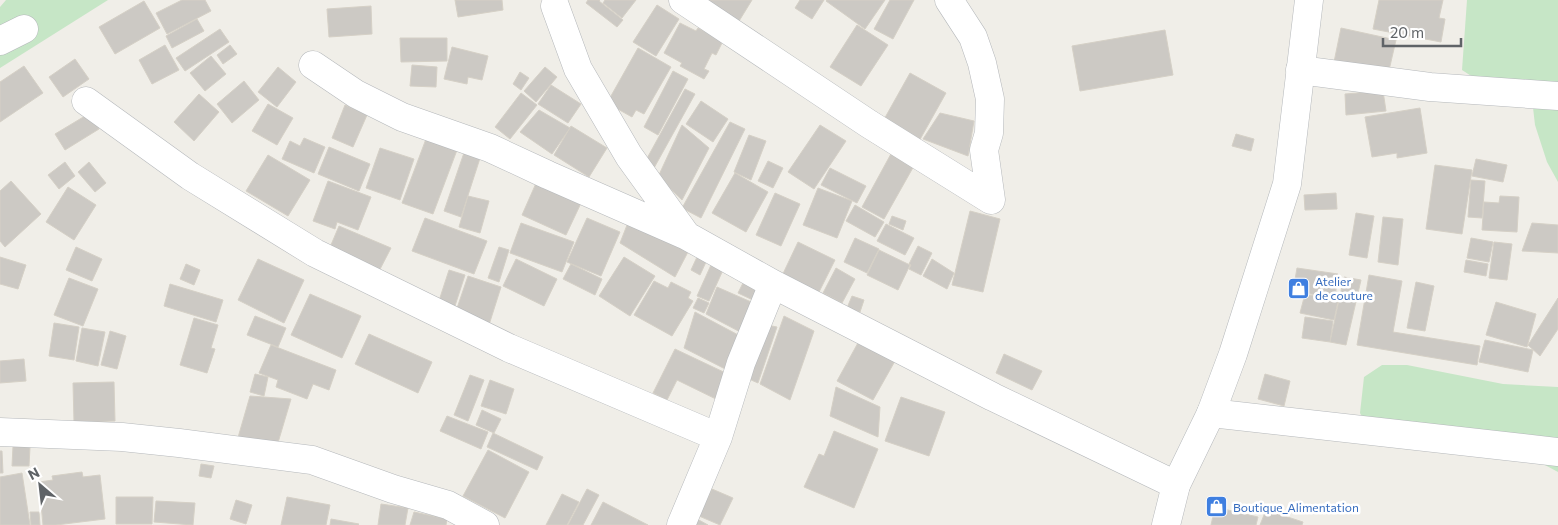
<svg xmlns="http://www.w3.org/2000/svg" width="1558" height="525" font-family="Commissioner,sans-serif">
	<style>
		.green { fill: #c6e6c6 }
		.building { fill: #ccc9c4; stroke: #d5d0c6 }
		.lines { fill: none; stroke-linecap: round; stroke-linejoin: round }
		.minor-casing { stroke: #b5b8bb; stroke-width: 29 }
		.tertiary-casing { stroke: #b5b8bb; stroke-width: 29 }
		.minor { stroke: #fff; stroke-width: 28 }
		.tertiary { stroke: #fff; stroke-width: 28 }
		.labels { text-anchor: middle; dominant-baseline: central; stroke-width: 5; stroke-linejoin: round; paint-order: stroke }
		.shop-label { font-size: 12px; fill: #366cbe; stroke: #fff; text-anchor: start }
	</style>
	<rect width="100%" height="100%" fill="#f0eee8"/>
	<!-- green -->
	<path class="green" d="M6 0H108L0 68V7Z
		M1467 0H1558V182L1547 162 1535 125 1531 90 1482 83 1462 70Z
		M1382 365H1407L1503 384 1558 387V472L1530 457 1371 434 1360 413 1364 377Z"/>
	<!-- building -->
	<path class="building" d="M182 0H205L211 11 167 34 156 13Z
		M455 0H502L503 10 458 17Z
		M588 0H600L599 1 623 20 617 27 586 3Z
		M605 0H636L622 18 603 3Z
		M708 0H752L736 26 704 7Z
		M800 0H824L812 19 795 8Z
		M827 0H885L865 29 826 1Z
		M890 0H914L893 39 874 29Z
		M1379 0H1443L1439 18 1445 19 1441 42 1373 29Z
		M144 1 160 28 115 54 99 27Z
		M657 5 679 19 656 56 633 42Z
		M371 6 372 34 329 37 327 9Z
		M197 19 204 31 172 48 166 36Z
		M680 23 696 31 698 28 723 41 716 55 712 53 704 69 709 71 704 79 680 66 682 63 664 53Z
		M857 25 888 45 861 86 830 67Z
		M1341 28 1396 40 1387 79 1333 67Z
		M220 29 229 42 185 71 176 58Z
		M1165 30 1173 75 1080 91 1072 46Z
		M400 38H447V61L401 62Z
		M165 45 179 70 152 84 139 60Z
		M230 45 237 54 223 64 217 55Z
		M452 47 488 56 482 80 468 77 467 84 444 79Z
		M638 48 671 67 644 114 636 110 632 117 607 103Z
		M211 56 226 74 205 91 190 73Z
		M75 59 89 79 63 97 49 77Z
		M412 65 437 67 436 87 410 86Z
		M24 66 43 93 0 122V82Z
		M278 67 296 82 277 107 258 92Z
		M545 67 557 77 536 102 524 91Z
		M673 71 688 79 658 135 644 127Z
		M520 72 529 78 521 90 513 84Z
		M910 73 946 93 918 143 882 123Z
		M244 81 259 100 232 123 217 104Z
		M551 85 581 104 568 123 538 104Z
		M685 89 695 94 654 168 645 162Z
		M1383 91 1386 111 1346 115 1345 94Z
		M521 93 537 105 510 139 495 127Z
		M199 94 219 112 194 141 174 122Z
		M701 101 728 119 713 142 686 124Z
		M268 104 293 118 277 145 252 131Z
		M345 105 367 115 353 147 332 138Z
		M1420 108 1427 153 1397 158V153L1372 157 1365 117Z
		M539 110 570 128 552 154 520 132Z
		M90 113 99 129 65 150 55 134Z
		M940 113 974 121 968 156 923 139Z
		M730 122 745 129 701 218 682 208Z
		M682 125 709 148 682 200 658 177Z
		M820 125 846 141 814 189 788 172Z
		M571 126 607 148 589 177 554 155Z
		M1236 134 1254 139 1251 151 1232 146Z
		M749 135 766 141 751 180 734 172Z
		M304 138 325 147 314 173 282 159 290 141 300 146Z
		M426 139 457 150 433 214 402 203Z
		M329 147 370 164 359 191 318 174Z
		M466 147 482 152 461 217 444 211Z
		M380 148 414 159 400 200 366 188Z
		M892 152 915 164 884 219 862 207Z
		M268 155 310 180 288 216 246 191Z
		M1476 159 1507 165 1503 182 1472 176Z
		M768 161 783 168 773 188 758 181Z
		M65 162 75 176 59 189 48 175Z
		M89 162 106 183 95 192 78 172Z
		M1435 165 1472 170 1462 234 1426 229Z
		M830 168 866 186 857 203 821 185Z
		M735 173 768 192 746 232 712 213Z
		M1471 180 1485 181 1482 218 1468 217Z
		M11 181 41 214 5 247 0 241V191Z
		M328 181 371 197 358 230 337 222 335 229 313 221Z
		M537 181 582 201 566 235 522 215Z
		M68 187 96 205 74 240 46 222Z
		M818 188 852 201 837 238 803 225Z
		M775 193 800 204 781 246 756 235Z
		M1336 193 1337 209 1305 210 1304 195Z
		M468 196 489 201 480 233 459 227Z
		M1500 196 1519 197 1517 232 1482 230 1484 202 1499 203Z
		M855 205 884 222 875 237 846 221Z
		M970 211 1000 219 983 292 952 285Z
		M1356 213 1374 216 1367 258 1349 255Z
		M892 216 906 221 903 230 889 224Z
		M1383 217 1403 219 1398 265 1378 262Z
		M425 218 487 241 474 274 412 251Z
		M587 218 620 232 601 276 567 262Z
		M629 220 689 250 675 277 620 243Z
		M521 223 574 242 562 272 510 253Z
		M1532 223 1558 225V253L1522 251Z
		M886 224 914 238 905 255 877 241Z
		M339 226 391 248 376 277 328 252Z
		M855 238 879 249 867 273 844 262Z
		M1471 238 1493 242 1489 262 1467 258Z
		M798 242 835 260 816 298 780 280Z
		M1494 242 1512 244 1507 280 1489 278Z
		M918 246 932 253 921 275 909 269 911 265 909 264Z
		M76 247 102 259 92 281 66 270Z
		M499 247 509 250 499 282 488 278Z
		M879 250 910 265 898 290 867 275Z
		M0 257 26 265 18 289 0 284Z
		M624 257 655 276 630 316 599 296Z
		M697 257 706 262 700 275 691 270Z
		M258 259 304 280 284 323 238 300Z
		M516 259 557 279 544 306 503 286Z
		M932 259 954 273 947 289 923 276Z
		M1466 260 1488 264 1486 276 1464 272Z
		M186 264 200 270 194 285 180 279Z
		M571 264 602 279 595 295 563 279Z
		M711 265 723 270 709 301 697 296Z
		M836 268 855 279 842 303 823 293Z
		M1297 268 1338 274 1335 298 1293 291Z
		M449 270 465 275 452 315 436 310Z
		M1369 275 1402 281 1393 332 1480 346 1477 365 1357 345Z
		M468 276 501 287 488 328 454 317Z
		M746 277 763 286 755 301 738 293Z
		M1344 277 1361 280 1346 345 1330 342Z
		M69 278 98 289 83 326 54 315Z
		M654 281 668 288 671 282 691 292 688 298 693 301 672 336 634 315Z
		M1416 282 1434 286 1425 331 1407 328Z
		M170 284 223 300 216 322 164 306Z
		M717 287 758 305 746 335 706 314Z
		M310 294 361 316 342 358 291 335Z
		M1305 294 1338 301 1334 320 1300 313Z
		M852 296 864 300 860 312 847 308Z
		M698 298 709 303 704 313 693 308Z
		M1558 298V329L1540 356 1528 345Z
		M1496 302 1536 314 1527 347 1486 335Z
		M695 312 742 337 735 374 684 348Z
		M255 316 286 328 278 347 247 335Z
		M784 316 814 331 790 400 760 384Z
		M1305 317 1333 321 1330 342 1302 338Z
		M194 318 218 325 211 348 215 349 207 373 180 365Z
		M54 323 79 327 74 360 49 356Z
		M767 325 777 327 758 383 749 379Z
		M82 328 105 332 98 366 76 361Z
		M110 331 126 336 117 369 101 365Z
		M369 334 432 362 418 393 355 364Z
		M1485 340 1533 350 1528 372 1479 362Z
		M859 341 895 361 873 400 837 381Z
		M271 345 336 370 329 390 313 384 307 399 276 387 278 380 259 373Z
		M675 349 732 376 720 401 677 380 667 400 653 393Z
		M1004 354 1042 371 1032 390 996 373Z
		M24 359 26 381 0 383V361Z
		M255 374 268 377 264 396 250 392Z
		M1265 374 1290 381 1284 406 1258 399Z
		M470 375 484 380 468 421 454 415Z
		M490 380 514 389 506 414 481 406Z
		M114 382 115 421 74 422 73 383Z
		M836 387 880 407 878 437 830 416Z
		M250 396 291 399 277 446 237 441Z
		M901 397 945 412 929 456 885 441Z
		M482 410 501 419 494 433 476 425Z
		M447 416 488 432 481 449 440 431Z
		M834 431 878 449 854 508 804 487 819 454 824 456Z
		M493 433 543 457 537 470 487 447Z
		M13 446 30 447 29 466H12Z
		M488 450 529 472 505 518 463 496Z
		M0 451H2L3 473H0Z
		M201 464 214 466 211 478 199 476Z
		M82 472 83 477 100 475 105 519 56 525H43L39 482 53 480 52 476Z
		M22 473 30 525H0V477Z
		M587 489 599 495 583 525H568Z
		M712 489 733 498 720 525 699 516Z
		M562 494 579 502 567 525H546Z
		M116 497H153L152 524H116Z
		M287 497 330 505 326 525H281Z
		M236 500 252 505 246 524 230 519Z
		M156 501 195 503 193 525 154 522Z
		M603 502 648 525H591Z
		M381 504 408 508 405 525H378Z
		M1215 507 1258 517 1256 525H1211Z
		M1266 510 1303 522 1302 525H1260Z
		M30 512H39L40 525H31Z
		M414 512 447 519 446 525H410Z
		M331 519 359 524 358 525H330Z
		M697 519 708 525H694Z"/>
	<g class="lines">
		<defs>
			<path id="minor" d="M683 0 869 124 991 200 984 150 989 133 990 99 982 63 973 37 949 0
				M555 6 578 69 629 156 686 235
				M0 41 24 29
				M313 65 356 94 402 117 490 148 548 175 687 236 773 284 993 397 1176 485
				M1300 70 1430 87 1558 96
				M86 101 190 176 315 253 509 348 718 437
				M1211 413 1558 452
				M0 432 122 437 179 443 312 460 393 489 448 505 485 525
				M681 525 718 437 741 363 773 284"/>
			<path id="tertiary" d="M1166 525 1176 485 1211 413 1233 354 1287 184 1309 0"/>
		</defs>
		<!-- minor casing -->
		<use href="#minor" class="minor-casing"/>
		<!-- tertiary casing -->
		<use href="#tertiary" class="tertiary-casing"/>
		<!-- minor -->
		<use href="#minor" class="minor"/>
		<!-- tertiary -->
		<use href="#tertiary" class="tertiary"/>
	</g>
	<!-- icons -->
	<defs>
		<symbol id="shop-square" viewBox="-11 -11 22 22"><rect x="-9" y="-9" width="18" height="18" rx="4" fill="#3f7fe0" stroke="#fff"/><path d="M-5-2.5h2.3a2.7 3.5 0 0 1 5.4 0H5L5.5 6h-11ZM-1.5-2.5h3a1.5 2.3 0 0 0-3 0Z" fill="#fff"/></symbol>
	</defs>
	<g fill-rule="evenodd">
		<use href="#shop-square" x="1286" y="276" width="25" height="25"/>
		<use href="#shop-square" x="1204" y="494" width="25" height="25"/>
	</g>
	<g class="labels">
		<!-- shop labels -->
		<g class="shop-label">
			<text x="1315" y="281">Atelier<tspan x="1315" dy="14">de couture</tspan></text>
			<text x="1233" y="507">Boutique_Alimentation</text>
		</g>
	</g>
	<!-- north arrow -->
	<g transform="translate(40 485) rotate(332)" stroke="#ffffff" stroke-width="4" paint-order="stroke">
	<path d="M0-4L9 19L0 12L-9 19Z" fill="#5f6367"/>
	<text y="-8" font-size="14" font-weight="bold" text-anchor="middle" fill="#5f6367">N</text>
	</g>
	<!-- scale -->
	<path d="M1383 38v8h78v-8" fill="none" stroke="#5f6367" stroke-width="2.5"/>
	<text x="1390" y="38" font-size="15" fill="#5f6367" stroke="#ffffff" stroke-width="4" paint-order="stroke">20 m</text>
</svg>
